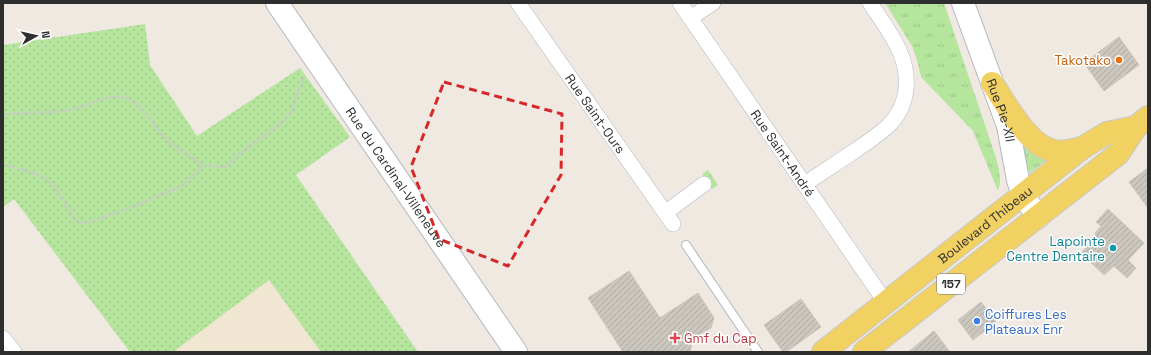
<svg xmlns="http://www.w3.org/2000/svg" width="1151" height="355" font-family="'Space Grotesk',sans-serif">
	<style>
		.education { fill: #f0e6d1 }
		.grass { fill: url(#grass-tufts) }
		.park { fill: url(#park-dots) }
		.building { fill: url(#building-hatch); stroke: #cbc5ba }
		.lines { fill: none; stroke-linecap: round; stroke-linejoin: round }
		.lane-casing { stroke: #b4b7c1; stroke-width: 10 }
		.street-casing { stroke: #b4b7c1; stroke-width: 16 }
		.secondary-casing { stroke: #b4b7c1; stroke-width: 24 }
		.primary-casing { stroke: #c9c9c9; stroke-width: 24 }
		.path { stroke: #c9c9c9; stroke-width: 2.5; stroke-dasharray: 3 2; stroke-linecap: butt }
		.lane { stroke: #fff; stroke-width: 8 }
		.street { stroke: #fff; stroke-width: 15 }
		.secondary { stroke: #fff; stroke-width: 22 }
		.primary { stroke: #f2d163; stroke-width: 22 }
		.marked { fill: none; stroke: #d62828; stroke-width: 3; stroke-dasharray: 8 5; stroke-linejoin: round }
		.food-dot { fill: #e8710a; stroke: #fff; stroke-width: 1.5 }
		.culture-dot { fill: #0f9aa8; stroke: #fff; stroke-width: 1.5 }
		.shop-dot { fill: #3f7fe0; stroke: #fff; stroke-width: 1.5 }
		.health-dot { fill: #e0444e; stroke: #fff; stroke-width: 1.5 }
		.labels { text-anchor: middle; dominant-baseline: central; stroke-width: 3; stroke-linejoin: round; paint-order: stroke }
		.shield { fill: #fff; stroke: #6d6d6d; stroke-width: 1 }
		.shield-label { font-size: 12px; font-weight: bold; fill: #2e2e2e }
		.food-label { font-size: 13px; fill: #c56008; stroke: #fff; text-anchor: end }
		.street-label { font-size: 13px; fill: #2e2e2e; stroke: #fff }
		.culture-label { font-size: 13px; fill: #0d838f; stroke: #fff; text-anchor: end }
		.shop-label { font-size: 13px; fill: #366cbe; stroke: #fff; text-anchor: start }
		.health-label { font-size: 13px; fill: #be3a42; stroke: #fff; text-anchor: start }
	</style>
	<defs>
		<pattern id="grass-tufts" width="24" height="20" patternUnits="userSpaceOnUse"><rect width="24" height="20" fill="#b6e59e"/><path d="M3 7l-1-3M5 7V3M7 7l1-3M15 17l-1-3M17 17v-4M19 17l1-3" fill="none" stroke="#9dc588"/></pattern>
		<pattern id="park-dots" width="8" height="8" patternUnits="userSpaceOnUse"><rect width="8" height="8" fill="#b6e59e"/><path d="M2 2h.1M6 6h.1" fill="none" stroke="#9dc588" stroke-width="1.8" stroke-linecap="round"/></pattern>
		<pattern id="building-hatch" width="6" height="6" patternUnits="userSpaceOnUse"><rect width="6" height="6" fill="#cbc7bf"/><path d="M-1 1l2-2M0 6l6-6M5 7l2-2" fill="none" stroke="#afaba4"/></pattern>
	</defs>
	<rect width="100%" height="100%" fill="#efe9e1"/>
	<!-- education -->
	<path class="education" d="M269 280 321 352H173Z"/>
	<!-- grass -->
	<path class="grass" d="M885 3H944L996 158C999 169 1002 180 998 191L973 131 921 77 917 60 912 46Z
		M1020 138 1048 159 1030 173 1029 172Z
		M708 170 718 185 712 189 702 174Z"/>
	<!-- park -->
	<path class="park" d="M145 24 150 65 197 136 300 68 350 137 296 175 418 352H321L269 280 173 352H130L14 199 3 207V45Z"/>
	<!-- building -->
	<path class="building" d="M1119 37 1139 65 1104 91 1084 63Z
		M1148 168V208L1129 182Z
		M1108 209 1144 243 1128 260 1136 268 1127 278 1114 266 1104 275 1081 253 1096 237 1095 233 1101 226 1096 222Z
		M629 271 660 318 698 293 714 318 711 328 693 338 690 352H623L588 298Z
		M801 299 821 327 786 352H783L764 325Z
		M981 302 996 322 973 340 958 320Z
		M934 331 950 352H908Z"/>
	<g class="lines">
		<defs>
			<path id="lane" d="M686 245 758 352"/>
			<g id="street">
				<path id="s1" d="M518 3 673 224"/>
				<path id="s2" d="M680 3 886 303"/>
				<path d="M690 18 713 3"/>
				<path d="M805 184C821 173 837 163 853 152 865 144 877 136 888 126 909 106 911 76 899 50 892 34 880 18 870 3"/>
				<path d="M665 213 704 184"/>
				<path d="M3 338 14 352"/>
			</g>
			<g id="secondary">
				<path id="s3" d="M277 3 516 352"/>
				<path id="s4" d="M963 3 1008 126 1018 180 1023 195 1038 217"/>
			</g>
			<g id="primary">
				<path d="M992 83C1006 104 1028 146 1054 151 1063 153 1073 150 1082 148"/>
				<path id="s5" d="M823 352 1082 148 1107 133 1136 127"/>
				<path d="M864 352 1118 154 1136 127 1148 117"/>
			</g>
		</defs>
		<!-- lane casing -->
		<use href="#lane" class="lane-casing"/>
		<!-- street casing -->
		<use href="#street" class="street-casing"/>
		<!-- secondary casing -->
		<use href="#secondary" class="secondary-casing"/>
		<!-- primary casing -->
		<use href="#primary" class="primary-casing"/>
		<!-- path -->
		<path class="path" d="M3 115C25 111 48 114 70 110 90 107 107 91 128 99 145 106 152 124 163 136 175 149 190 154 202 166
			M3 164 39 175 49 181 57 191 74 218 77 221 85 223 93 221 137 205 182 186 194 176 202 166C210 164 220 169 226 166 233 163 238 154 244 150 258 138 280 129 290 113 297 102 297 87 305 77"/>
		<!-- lane -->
		<use href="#lane" class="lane"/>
		<!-- street -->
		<use href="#street" class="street"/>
		<!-- secondary -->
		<use href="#secondary" class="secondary"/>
		<!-- primary -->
		<use href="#primary" class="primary"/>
	</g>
	<!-- marked area -->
	<path class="marked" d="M444 82 562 114 561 175 508 266 439 239 411 167Z"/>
	<!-- markers -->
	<circle class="food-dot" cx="1119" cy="60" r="4"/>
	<circle class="culture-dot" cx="1113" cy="248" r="4"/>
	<circle class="shop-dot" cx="977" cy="321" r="4"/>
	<path class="health-dot" d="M673 332h4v4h4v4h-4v4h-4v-4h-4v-4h4z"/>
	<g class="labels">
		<!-- shield labels -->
		<rect class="shield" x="937" y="274" width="28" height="20" rx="3"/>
		<g class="shield-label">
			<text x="951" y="284">157</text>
		</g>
		<!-- food labels -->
		<g class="food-label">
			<text x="1111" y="60">Takotako</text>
		</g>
		<!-- street labels -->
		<g class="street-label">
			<text stroke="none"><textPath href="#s4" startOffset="114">Rue Pie-XII</textPath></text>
			<text stroke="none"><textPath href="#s1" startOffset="135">Rue Saint-Ours</textPath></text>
			<text stroke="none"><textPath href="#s2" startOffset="182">Rue Saint-André</textPath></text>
			<text stroke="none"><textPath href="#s3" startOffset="211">Rue du Cardinal-Villeneuve</textPath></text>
			<text stroke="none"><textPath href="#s5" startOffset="206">Boulevard Thibeau</textPath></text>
		</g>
		<!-- culture labels -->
		<g class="culture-label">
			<text x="1105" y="241">Lapointe<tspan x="1105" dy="15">Centre Dentaire</tspan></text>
		</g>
		<!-- shop labels -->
		<g class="shop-label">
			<text x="985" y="314">Coiffures Les<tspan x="985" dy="15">Plateaux Enr</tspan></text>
		</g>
		<!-- health labels -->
		<g class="health-label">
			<text x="684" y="338">Gmf du Cap</text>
		</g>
	</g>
	<!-- border -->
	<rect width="1151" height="355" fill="none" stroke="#2e2e2e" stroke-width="8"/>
	<!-- north arrow -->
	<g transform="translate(36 36) rotate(82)" stroke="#ffffff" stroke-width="3" paint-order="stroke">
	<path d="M0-3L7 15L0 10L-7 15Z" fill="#2e2e2e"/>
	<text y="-6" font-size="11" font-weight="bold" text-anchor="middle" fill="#2e2e2e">N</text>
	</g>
</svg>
